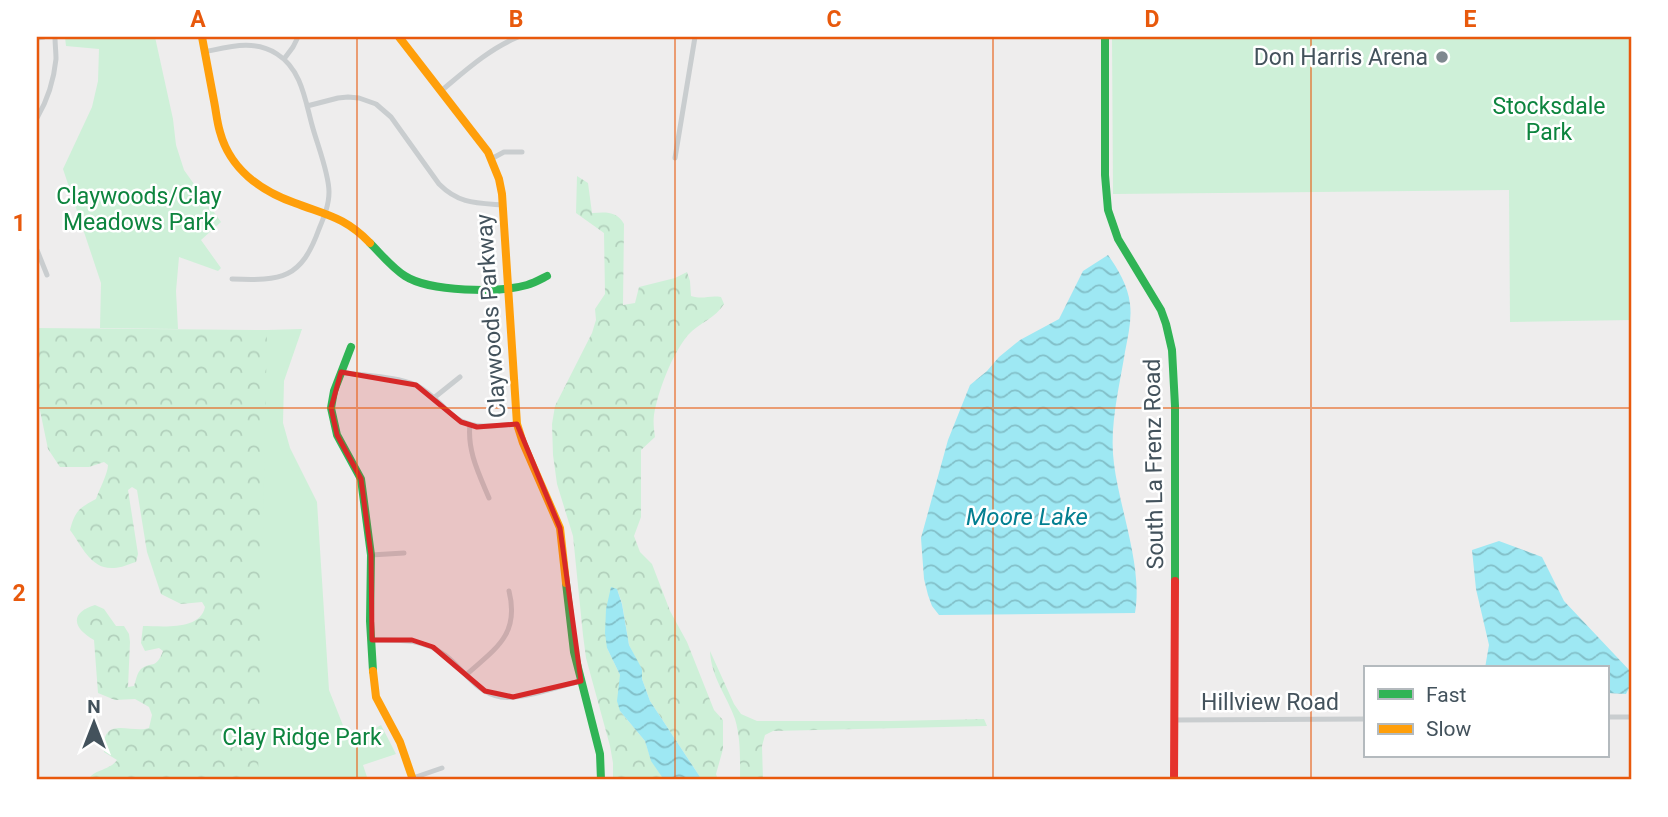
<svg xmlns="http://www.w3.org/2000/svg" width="1668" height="817" font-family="Roboto,sans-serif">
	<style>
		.forest { fill: url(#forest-crowns) }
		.green { fill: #cef0d8 }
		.water { fill: url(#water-waves) }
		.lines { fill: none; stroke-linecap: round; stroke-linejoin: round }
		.street { stroke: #c9cdcf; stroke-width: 5 }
		.fast { stroke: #30b455; stroke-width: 8 }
		.slow { stroke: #ff9f0a; stroke-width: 8 }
		.jam { stroke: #e5322d; stroke-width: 8 }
		.marked { fill: #d62828; fill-opacity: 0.2; stroke: #d62828; stroke-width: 5; stroke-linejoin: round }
		.grid { fill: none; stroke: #e8590c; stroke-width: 2; stroke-opacity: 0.55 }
		.poi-dot { fill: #7f888f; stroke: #fff; stroke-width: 2.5 }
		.labels { text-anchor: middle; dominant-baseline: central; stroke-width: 5; stroke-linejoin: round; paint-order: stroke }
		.poi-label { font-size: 23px; fill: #43525c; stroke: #fff; text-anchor: end }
		.park-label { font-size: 23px; fill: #0d843e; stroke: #fff }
		.street-label { font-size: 23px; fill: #43525c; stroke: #fff }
		.water-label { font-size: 24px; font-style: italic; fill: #037f91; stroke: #fff }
		.neatline { fill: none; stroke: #e8590c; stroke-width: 2.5 }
		.grid-label { font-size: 23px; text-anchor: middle; font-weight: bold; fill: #e8590c }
	</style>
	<defs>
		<pattern id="forest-crowns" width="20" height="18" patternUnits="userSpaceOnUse" patternTransform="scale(1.75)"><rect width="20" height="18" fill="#cef0d8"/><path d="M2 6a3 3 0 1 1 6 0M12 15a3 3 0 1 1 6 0" fill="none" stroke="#b2d0bc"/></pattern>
		<pattern id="water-waves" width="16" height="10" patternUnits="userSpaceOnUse" patternTransform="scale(1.75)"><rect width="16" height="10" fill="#9ee8f3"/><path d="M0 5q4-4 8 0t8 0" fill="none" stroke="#82bfc8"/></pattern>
	</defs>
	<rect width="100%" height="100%" fill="#eeeded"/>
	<!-- forest -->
	<path class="forest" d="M577 176 588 183 592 213C606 212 617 211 624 224L623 305 635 303 639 287 675 278 687 272 690 281 691 296C704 300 708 295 721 297L724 304C716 318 699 323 688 335 672 354 658 391 654 415 653 422 654 430 655 437L641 450V517L634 536 640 552 652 564 670 611 687 642 714 710 723 720V749L716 774 718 780H702L650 701 642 679 641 669 629 645 622 603 617 589 607 648 620 675V711L645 741 651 760 664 780H613V763L610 746 586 658 583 635 573 536 557 484 553 455 552 424 555 406 592 333 596 320 595 309 605 294 604 233 576 213Z
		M37 328 267 330 281 386V427L306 644 363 780H88C94 769 109 771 117 760L104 752C101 714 131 734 149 728L152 715 149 707 135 699 115 700 98 693 94 640C73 628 69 613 95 605L104 609 116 626H124L129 634 130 642 128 687 134 686C136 680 137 673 141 669 151 661 156 670 163 651L159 648 145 651 141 643 143 626C162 626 200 631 205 607L202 602 181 604 161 594 147 552 137 490 132 487 128 490 138 554 136 562C129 564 121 568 114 568 91 570 82 546 70 530 75 511 79 508 96 499 99 490 108 473 108 465L104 462 89 467H60L48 449 37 396Z
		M710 651 734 704 741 714 757 721H891L984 719 987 726 773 731 765 735 762 746 763 780H740C740 760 741 739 735 719 727 696 711 677 710 651Z"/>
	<!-- green -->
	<path class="green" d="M65 37H155L173 119 176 145 184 170 221 222 201 240 221 268 218 271 179 257 176 291 178 329 100 328 101 283 63 169 92 107 98 81 99 49 66 46Z
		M1112 37H1631V320L1510 322 1509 190 1113 194Z
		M302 329 284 381 283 423 290 448 317 502 329 690 350 743 381 725 396 754 363 765 368 780H258L267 330Z"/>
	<!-- water -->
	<path class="water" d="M1108 255C1118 269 1128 286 1130 304 1132 320 1128 336 1125 352 1119 389 1109 427 1114 464 1120 511 1143 567 1135 613L939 615 932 606 928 595 924 579 921 538 948 440 970 385 987 371 999 357 1020 340 1059 319 1083 271Z
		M1499 541 1542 557 1564 601 1631 672V684L1626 694 1607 693V668H1485L1489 645 1476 589 1472 550Z
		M611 587 617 589 622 604 629 645 642 669V679L650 701 702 780H664L651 761 645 741 620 711 617 701 620 675 607 648 605 633 606 609Z"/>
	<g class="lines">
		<!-- street -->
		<path class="street" d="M37 38 44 37
			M204 52C229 47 254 39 277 54 301 69 305 99 312 125 317 144 329 173 329 192 329 205 324 217 319 229 301 279 282 281 232 279
			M284 59 293 47 298 37
			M441 91C465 71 489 49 518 37
			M307 106 338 98 348 97 359 98 376 104 391 117 439 184C459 204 476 203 503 205
			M37 118C47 101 54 79 56 59 56 52 55 44 55 37
			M675 158 695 37
			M491 159 504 152H522
			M37 250 47 275
			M341 372C365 376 394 376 416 385 430 392 439 403 450 413 469 431 493 426 517 424
			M435 397 460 377
			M470 424C467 451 479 474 489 498
			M371 555 404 553
			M372 640C399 640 421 638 445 655 464 669 475 693 501 697 522 700 560 686 581 681
			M466 675C495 649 520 635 509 591
			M1607 717H1631
			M1174 720 1365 719
			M413 778 442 768"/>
		<!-- fast -->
		<path class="fast" d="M1105 37V175L1108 210 1118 239 1161 310 1166 324 1172 350 1175 406V581
			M370 243C381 254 392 268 405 276 430 292 499 293 527 285 534 283 541 279 547 276
			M351 347 334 391 331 408 337 435 361 479 371 555 370 621 373 671
			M566 583 574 652 600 754 601 780"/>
		<!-- slow -->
		<path class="slow" d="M202 37C206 58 210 79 214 101 216 111 217 122 220 132 230 169 261 191 295 203 326 215 345 217 370 243
			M399 37 488 152 499 179 502 194 517 424 523 443 560 528 566 583
			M373 671 376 697 400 742 413 780"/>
		<!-- jam -->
		<path class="jam" d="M1174 780 1175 581"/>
	</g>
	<!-- marked area -->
	<path class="marked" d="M341 372 416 385 461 422 477 427 517 424 560 528 581 681 513 697 485 691 433 647 412 640H372L371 555 361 479 337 435 331 408Z"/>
	<!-- grid -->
	<path class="grid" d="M357 37V780M675 37V780M993 37V780M1311 37V780M37 408H1631"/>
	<!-- markers -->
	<circle class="poi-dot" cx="1442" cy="57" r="7"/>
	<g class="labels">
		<!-- poi labels -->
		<g class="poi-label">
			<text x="1428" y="57">Don Harris Arena</text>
		</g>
		<!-- park labels -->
		<g class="park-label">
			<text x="1549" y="106">Stocksdale<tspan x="1549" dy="26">Park</tspan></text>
			<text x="139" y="196">Claywoods/Clay<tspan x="139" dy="26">Meadows Park</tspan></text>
			<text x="302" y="737">Clay Ridge Park</text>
		</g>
		<!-- street labels -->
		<g class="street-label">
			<text transform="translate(491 316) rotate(-94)">Claywoods Parkway</text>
			<text transform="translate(1154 464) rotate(-91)">South La Frenz Road</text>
			<text x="1270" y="702">Hillview Road</text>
		</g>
		<!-- water labels -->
		<g class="water-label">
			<text x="1027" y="517">Moore Lake</text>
		</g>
	</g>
	<!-- border -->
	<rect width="1668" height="817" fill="none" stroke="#ffffff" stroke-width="77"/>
	<!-- legend -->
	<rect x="1364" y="666" width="245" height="91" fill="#ffffff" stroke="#b4babe" stroke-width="2"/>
	<rect x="1378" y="689" width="35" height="10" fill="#30b455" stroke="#b4babe" stroke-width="2"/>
	<text x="1426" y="702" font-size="21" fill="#43525c">Fast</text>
	<rect x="1378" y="724" width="35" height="10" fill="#ff9f0a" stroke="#b4babe" stroke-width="2"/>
	<text x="1426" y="736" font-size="21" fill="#43525c">Slow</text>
	<!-- north arrow -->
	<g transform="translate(94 723)" stroke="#ffffff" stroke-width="5" paint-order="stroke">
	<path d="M0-5L12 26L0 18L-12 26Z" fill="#43525c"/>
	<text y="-10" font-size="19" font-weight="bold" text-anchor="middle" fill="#43525c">N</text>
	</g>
	<rect x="38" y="38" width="1592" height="740" class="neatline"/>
	<g class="grid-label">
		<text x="198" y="27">A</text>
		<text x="516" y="27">B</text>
		<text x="834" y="27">C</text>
		<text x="1152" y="27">D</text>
		<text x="1470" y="27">E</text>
		<text x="19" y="231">1</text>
		<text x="19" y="601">2</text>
	</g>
</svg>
